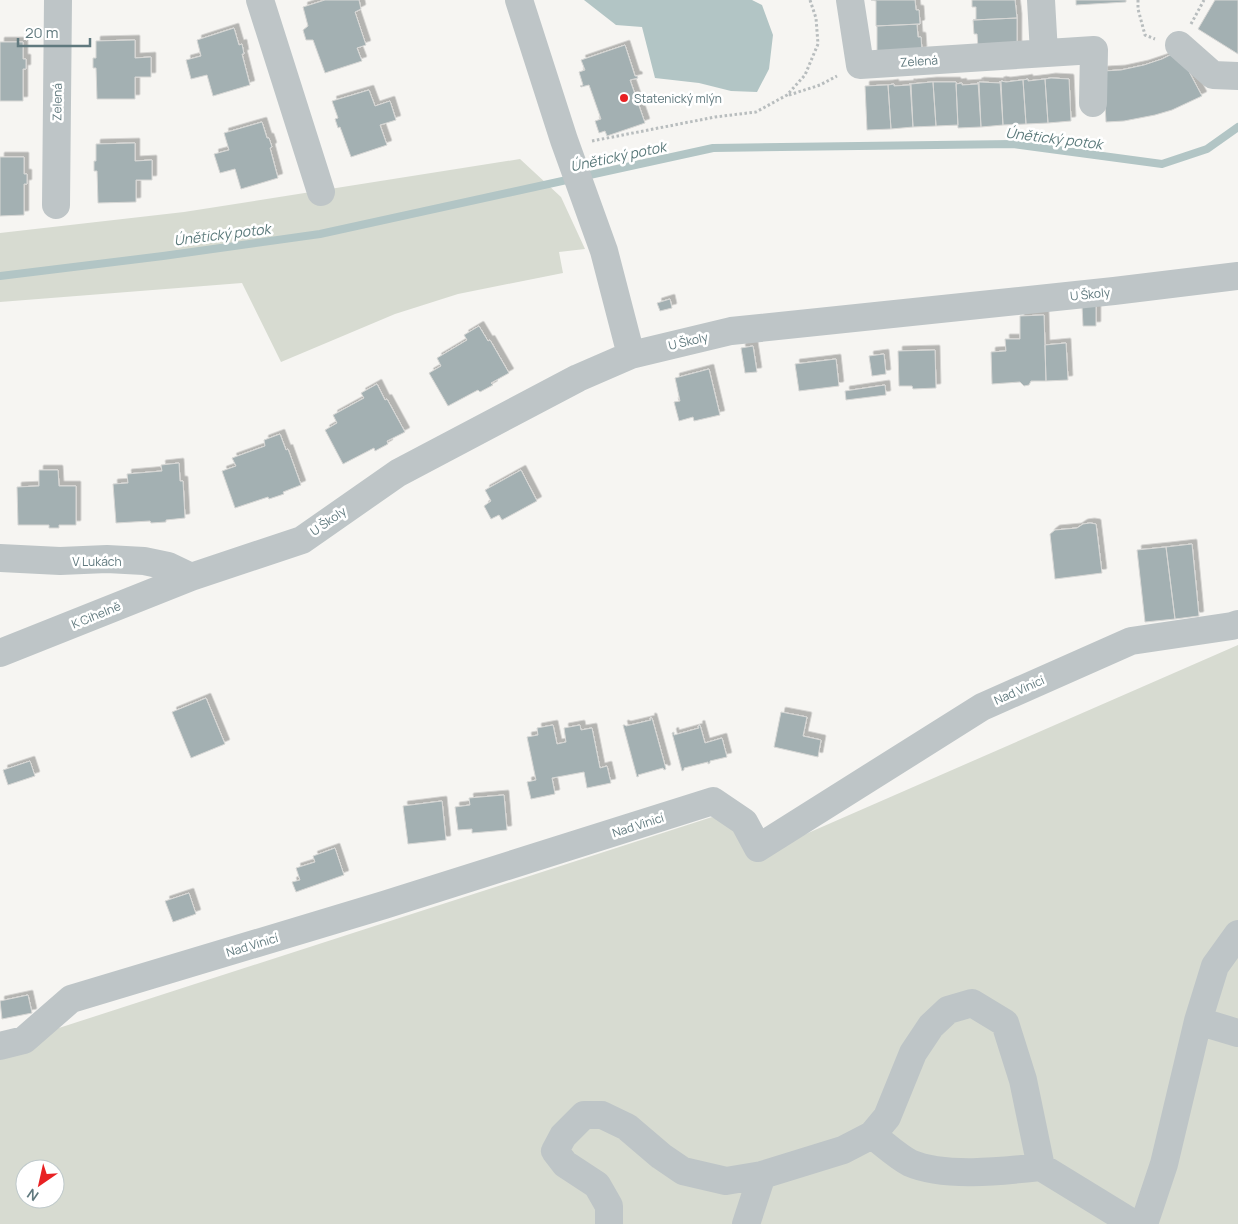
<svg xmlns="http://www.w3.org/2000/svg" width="1238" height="1224" font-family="Manrope,sans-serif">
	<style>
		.green { fill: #d7dbd1; fill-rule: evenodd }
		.water { fill: #b2c5c5 }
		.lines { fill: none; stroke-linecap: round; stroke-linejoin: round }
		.stream { stroke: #b2c5c5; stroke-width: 8 }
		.building { fill: #a3b0b2; stroke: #d7d7d5; filter: url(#shadow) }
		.path { stroke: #b8bdbe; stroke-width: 3; stroke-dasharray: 2.5 2.5; stroke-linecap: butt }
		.minor { stroke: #bec5c7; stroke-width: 28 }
		.poi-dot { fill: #e82123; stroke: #fff; stroke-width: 2 }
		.labels { text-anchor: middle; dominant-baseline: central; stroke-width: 5; stroke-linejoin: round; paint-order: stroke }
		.street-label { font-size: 12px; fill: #60797e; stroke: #fff }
		.poi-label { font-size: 12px; fill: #60797e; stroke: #fff; text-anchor: start }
		.water-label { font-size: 14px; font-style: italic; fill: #5a797a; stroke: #fff }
	</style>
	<defs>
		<filter id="shadow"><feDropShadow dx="4.5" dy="-4.5" stdDeviation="0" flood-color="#0004"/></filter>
	</defs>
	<rect width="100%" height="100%" fill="#f6f5f2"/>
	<!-- green -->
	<path class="green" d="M520 159 561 197 585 249 559 252 563 273 458 294 395 314 281 362 242 283 0 302V233L184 212Z
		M1238 645V1224H0V1047L712 817 776 847ZM25 1169H55V1199H25Z"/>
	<!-- water -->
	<path class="water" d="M584 0H752L762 5 773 35 769 69 757 92 731 91 699 83 655 78 642 27 616 25Z"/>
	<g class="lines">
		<!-- stream -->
		<path class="stream" d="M0 276 163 256 320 234 713 148 1013 144 1162 164 1207 149 1238 127"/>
	</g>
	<!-- building -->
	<path class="building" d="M325 0H359L361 9 355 12 366 45 357 48 362 61 325 73 313 40H306L303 30 308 26 303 7Z
		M871 0H915L916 10H919L920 24 876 26V1Z
		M972 0H1016H1015L1017 18 973 20 976 19V7H972Z
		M1076 0H1126V2L1076 5Z
		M1215 0H1238V54L1198 29Z
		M1017 18V46L978 48 977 34H974L973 20Z
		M920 24 917 25 918 37H921L922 51 877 54V27L876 26Z
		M234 28 239 45 242 44 244 54H242L250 85 213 96 207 75 191 79 186 60 201 56 197 40Z
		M135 40V58L151 57V77H135V99H97L96 68H93V58H96V41Z
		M0 42H23V59H26V69H23V101H0Z
		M625 45 635 76H637L638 78 630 80 645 123 607 136 605 131 599 133 595 121 601 119 589 85 581 87 580 86 583 85 579 72 585 70 581 60Z
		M1178 51 1202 96 1172 110 1155 115 1124 121 1106 122 1103 71 1121 70 1144 65 1162 59Z
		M1051 78 1069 79 1071 121 1048 123 1045 79Z
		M1028 79V81L1045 79 1048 123 1026 124 1023 80Z
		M1022 80H1023L1026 124 1003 125 1001 81 1006 82Z
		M1000 81 1003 125 981 127 979 82 1000 83Z
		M932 82H933L936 126 913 127 911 84Z
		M933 82H956L958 125 936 126Z
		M978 82 981 127 958 128 956 84 962 83V85L978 84Z
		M910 83 913 127 891 129 888 85 894 84V86L910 85Z
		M887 85H888L891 129 867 130 865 86Z
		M369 90 375 106 390 101 396 120 380 125 387 145 351 157 340 127 338 128 335 119 338 118 332 101Z
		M262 122 267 138H269L272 147 270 148 278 178 241 189 235 169 220 173 214 154 229 150 224 133Z
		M135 143V161L152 160V180H136V202L98 203 97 171H94V161H96V144Z
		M0 157H24V174H27V184H24V215L0 216Z
		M670 299 672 308 660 311 657 303Z
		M1096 303V326H1083L1082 306Z
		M1044 315 1046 381H1031L1029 385 1024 386 1020 382 992 384 991 352 1006 351 1005 339H1020V316Z
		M479 326 488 341 490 340 509 373 491 383 493 385 480 392 478 390 448 406 429 373 441 366 437 358 467 340 464 335Z
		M1066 343 1068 380 1046 381 1045 345Z
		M753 346 757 372 745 373 741 348Z
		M935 350 936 388 913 389 912 386H899L898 351Z
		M884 354 886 374 872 376 869 356Z
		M836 359 839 386 799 391 795 364Z
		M709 369 720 415 694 421 693 417 679 421 674 402 680 401 675 378Z
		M377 384 385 400 387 399 405 432 387 441 388 444 375 451 374 448 343 464 325 430 337 423 333 415 364 398 361 393Z
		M885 385 886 395 846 400 845 391Z
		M280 434 286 450 288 449 301 485 283 492 284 494 269 499 268 497 235 508 222 471 236 466 232 458 265 446 264 440Z
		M179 463 180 481H183L185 518 166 520V522L151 523 150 521 116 523 113 484 128 483 127 474 162 471 161 465Z
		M39 470H58L59 486H76V525H59V528H49V525H18L17 487 39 486Z
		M521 470 537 501 502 520 499 515 491 519 484 506 491 501 485 490Z
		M1090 523 1096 524 1102 573 1055 579 1050 534 1055 530 1077 528 1083 524Z
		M1192 544 1199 616 1175 619 1166 547Z
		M1166 547 1175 619 1145 622 1137 550Z
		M206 698 225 744 191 758 172 712Z
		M781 712 807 717 803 736 821 740 818 757 774 747Z
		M650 718H652L666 769 664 770 663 768 638 775 639 776 637 777 623 725H625L626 726 651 720Z
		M553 725 557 744 566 742 564 728 580 725 581 730 592 728 600 768 607 766 611 783 587 788 584 772 552 778 555 794 531 799 527 782 536 780 527 737 538 735 537 728Z
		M700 725 705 743 722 738 727 757 710 761V763L708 764V762L684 768V770L682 771 672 733 674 732V735L699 728 698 726Z
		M30 761 35 776 8 785 3 770Z
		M504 795 507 830 472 833V829L458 830 455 807 470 805 469 798Z
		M442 801 446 840 408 844 403 806Z
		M335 848 344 875 296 892 292 882 300 880 296 868 315 862 313 856Z
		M189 893 196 914 173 922 165 901Z
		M28 995 32 1013 2 1019 0 1001Z"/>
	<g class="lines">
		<!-- path -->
		<path class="path" d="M1138 0V9L1145 35 1155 39
			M1191 24 1204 0
			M789 95 820 85 837 76
			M592 141 715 117 756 112 787 95 805 75 818 44 816 18 810 0"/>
		<!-- minor -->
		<path class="minor" d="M260 0 321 192
			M519 0 564 140 604 251 631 355
			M850 0 860 65 1094 50 1093 103
			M1041 0 1044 53
			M1179 45 1213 75 1238 76
			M56 205 58 0
			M0 558 60 561 107 559 144 561 168 566 191 577
			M0 653 191 577 302 540 398 473 578 378 631 355 731 331 1114 291 1238 276
			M1198 1021 1238 1033
			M0 1046 24 1040 71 999 384 905 713 801 744 822 758 848 982 707 1131 641 1232 626 1238 624
			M872 1135C883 1143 898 1157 910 1163 944 1178 1004 1171 1041 1167
			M609 1224V1206L597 1185 565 1164 555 1151 563 1136 584 1115H602L627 1127 661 1156 683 1171 726 1181 762 1175 843 1150 872 1135 887 1117 913 1053 931 1026 948 1010 972 1003 1005 1023 1023 1080 1041 1167 1134 1224
			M746 1224 762 1175
			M1144 1224 1164 1164 1198 1021 1215 966 1238 934"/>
	</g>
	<!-- markers -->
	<circle class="poi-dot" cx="624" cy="98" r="5"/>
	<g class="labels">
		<!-- street labels -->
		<g class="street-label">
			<text transform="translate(919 61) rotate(-4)">Zelená</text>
			<text transform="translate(57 102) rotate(-89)">Zelená</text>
			<text transform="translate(1090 294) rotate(-6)">U Školy</text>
			<text transform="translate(688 341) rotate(-13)">U Školy</text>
			<text transform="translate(328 521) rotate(-35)">U Školy</text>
			<text x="97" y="561">V Lukách</text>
			<text transform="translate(96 615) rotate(-22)">K Cihelně</text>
			<text transform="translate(1019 690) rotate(-24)">Nad Vinicí</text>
			<text transform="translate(638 825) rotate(-18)">Nad Vinicí</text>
			<text transform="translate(252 945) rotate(-17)">Nad Vinicí</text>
		</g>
		<!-- poi labels -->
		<g class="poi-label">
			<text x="634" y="98">Statenický mlýn</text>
		</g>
		<!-- water labels -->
		<g class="water-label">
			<text transform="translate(1054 138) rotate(7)">Únětický potok</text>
			<text transform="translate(618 156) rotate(-12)">Únětický potok</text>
			<text transform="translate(222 234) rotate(-7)">Únětický potok</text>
		</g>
	</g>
	<!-- north arrow -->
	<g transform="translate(40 1184) rotate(214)"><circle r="24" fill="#ffffff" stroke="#bfc9cb"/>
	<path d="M0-4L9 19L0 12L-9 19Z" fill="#e82123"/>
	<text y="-8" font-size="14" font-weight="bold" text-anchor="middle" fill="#60797e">N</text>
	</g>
	<!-- scale -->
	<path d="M18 38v8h72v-8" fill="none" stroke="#60797e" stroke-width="2.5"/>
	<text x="25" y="38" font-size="15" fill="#60797e" stroke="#ffffff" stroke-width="4" paint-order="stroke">20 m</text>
</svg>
